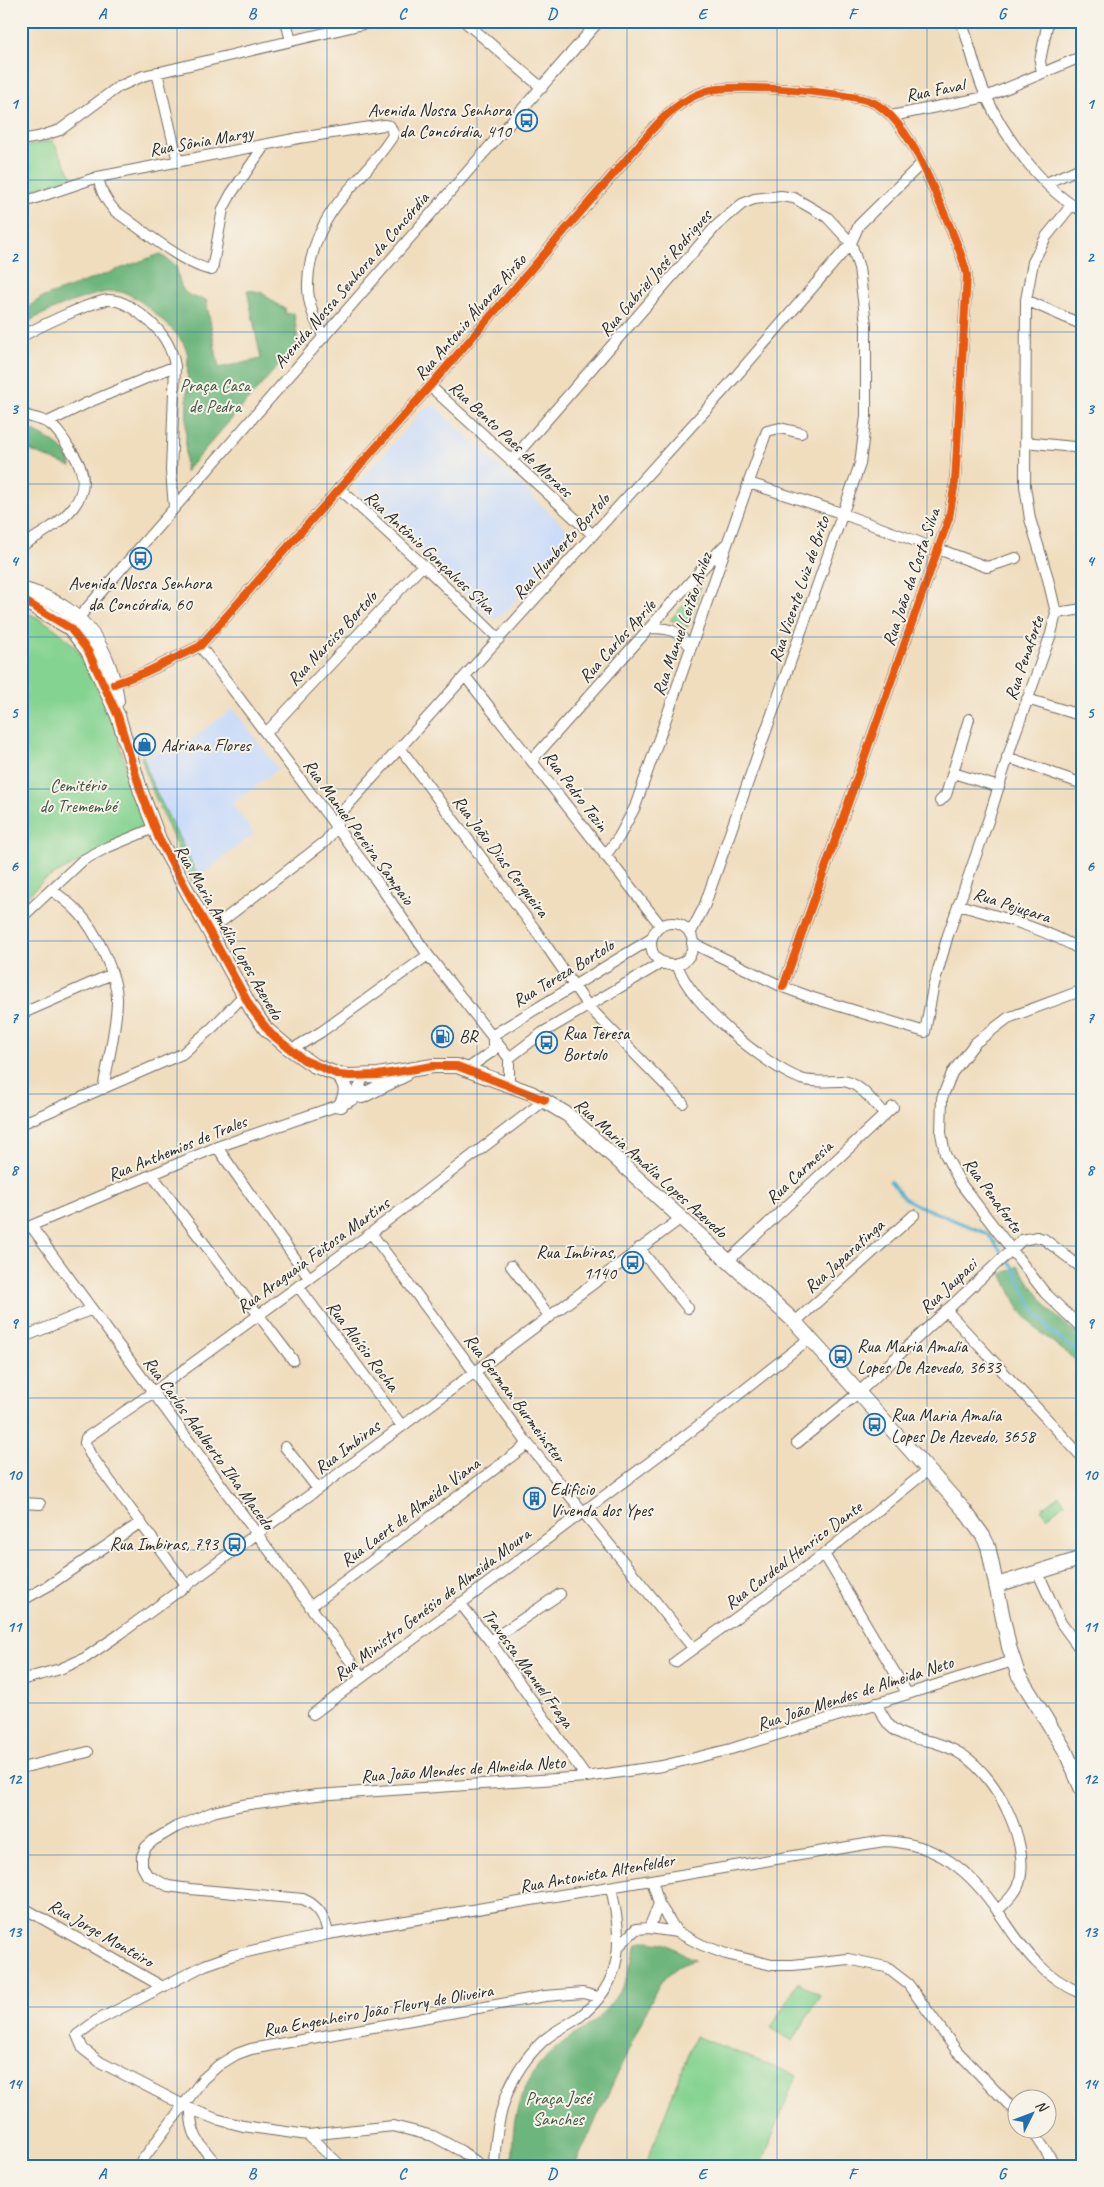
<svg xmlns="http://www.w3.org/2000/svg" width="1104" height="2187" font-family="Caveat,sans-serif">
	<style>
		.built { fill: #cbdcf9 }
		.green { fill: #85d391; stroke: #587f5e }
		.forest { fill: #6cb57b; stroke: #4c7053 }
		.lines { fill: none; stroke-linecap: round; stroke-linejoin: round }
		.stream { stroke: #56b2d4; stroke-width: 3 }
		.street-casing { stroke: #70695e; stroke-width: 12 }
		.secondary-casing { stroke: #70695e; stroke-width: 16 }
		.street { stroke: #fff; stroke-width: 10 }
		.secondary { stroke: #fff; stroke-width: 14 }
		.cycleway-casing { stroke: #f7f3e8; stroke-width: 11 }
		.cycleway { stroke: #e8590c; stroke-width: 8 }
		.grid { fill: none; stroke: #1f6fb2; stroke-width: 1; stroke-opacity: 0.55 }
		.labels { text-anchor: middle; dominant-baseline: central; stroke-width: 4; stroke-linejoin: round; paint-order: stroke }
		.street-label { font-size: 18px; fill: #2b2b2b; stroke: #f7f3e8 }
		.poi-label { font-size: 18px; fill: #2b2b2b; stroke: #f7f3e8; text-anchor: start }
		.park-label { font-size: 18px; fill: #425544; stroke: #f7f3e8 }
		.neatline { fill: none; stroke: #1f6fb2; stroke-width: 2 }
		.grid-label { font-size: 16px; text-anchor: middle; font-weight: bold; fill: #1f6fb2 }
	</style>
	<rect width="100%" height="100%" fill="#f7f3e8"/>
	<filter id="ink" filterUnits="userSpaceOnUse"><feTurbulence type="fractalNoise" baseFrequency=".02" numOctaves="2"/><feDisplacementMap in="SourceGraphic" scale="10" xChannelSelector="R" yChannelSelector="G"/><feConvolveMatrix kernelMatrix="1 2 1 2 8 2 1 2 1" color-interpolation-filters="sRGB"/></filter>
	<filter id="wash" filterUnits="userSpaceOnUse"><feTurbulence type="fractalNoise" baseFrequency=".0096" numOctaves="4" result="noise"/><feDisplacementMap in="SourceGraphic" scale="20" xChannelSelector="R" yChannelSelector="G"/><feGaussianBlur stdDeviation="1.12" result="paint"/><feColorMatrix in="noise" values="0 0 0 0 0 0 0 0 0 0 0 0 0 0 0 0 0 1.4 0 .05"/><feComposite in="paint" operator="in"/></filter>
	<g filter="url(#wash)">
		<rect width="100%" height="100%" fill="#f0ddbe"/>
		<!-- built -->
		<path class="built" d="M430 406H435L566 528 570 534 569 540 501 617 490 618 359 494 357 490V484L425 408Z
			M233 708 278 769 232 804 254 834 198 877 150 779 143 756 189 741Z"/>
		<!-- green -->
		<path class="green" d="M52 140 73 178 21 194V148Z
			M702 584 687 628 684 624 670 620Z
			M21 610C95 641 104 696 126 765 132 783 143 805 144 824L141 830 44 880 21 902Z
			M143 756 150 779 198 877 192 881 148 780 141 757Z
			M1059 1495 1065 1503 1047 1517 1041 1509Z
			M798 1982 820 1995 793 2041 771 2028Z
			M695 2036 796 2075 761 2166H645Z"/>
		<!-- forest -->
		<path class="forest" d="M160 254 176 266C182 289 179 295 206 300L219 368 261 359 247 290 261 292 281 307 285 308 286 314 294 313 298 343 185 472 188 355C184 339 171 328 159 317 147 307 136 295 121 292 101 287 39 314 21 326V312L41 298Z
			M21 425C38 434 69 445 71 467L21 447Z
			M1018 1266 1049 1310 1083 1339V1366L1036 1329 1019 1309 1002 1274Z
			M647 1941 664 1943 695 1960C679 1964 668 1973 658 1986L576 2163 577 2166H514C508 2118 523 2071 564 2042 571 2036 579 2033 587 2027 601 2017 613 2002 622 1987 629 1975 631 1961 635 1948L638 1943Z"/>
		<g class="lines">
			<!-- stream -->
			<path class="stream" d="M890 1181 904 1198 917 1205 988 1234 1013 1267 1032 1306 1051 1332 1083 1356"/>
		</g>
	</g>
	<g filter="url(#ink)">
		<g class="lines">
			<defs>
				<path id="street" d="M286 21 291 41
					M464 21 542 88
					M961 21C971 46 975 74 987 98 1004 136 1045 193 1083 211
					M157 72 178 162
					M1042 73 1040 61 1048 21
					M891 116 986 97 1083 56
					M21 140 38 137 60 130 118 87 143 76 376 21
					M98 177C101 191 105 200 115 211 139 227 185 266 212 270L223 209 231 194 264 146
					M1046 183 1083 167
					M21 203 98 177 299 138 384 125 390 126 393 133 392 137C362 183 324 202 311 260 304 289 309 312 324 337
					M1026 300 1083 325
					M21 337C36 328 94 300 109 300 124 300 137 311 149 321 163 333 172 347 175 366L171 471 174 507
					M430 386 593 535
					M21 413C30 418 38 418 46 422 55 425 64 440 69 448 107 496 59 524 21 546
					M48 422 87 403 175 366
					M1025 442 1083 448
					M511 461 716 226 742 204 754 199 781 196 794 198 827 217 851 243 859 268 866 324V416L860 464 704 907 690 934
					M749 483 835 511 921 543
					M339 488 423 565 499 639
					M938 549 987 567 1016 558
					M1056 613 1083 609
					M74 623 599 21
					M651 628C673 628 677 631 691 647
					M200 646 371 873 428 955 509 1058V1085
					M465 676 661 926
					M114 684 146 672 200 646 430 386 650 132C666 114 681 100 704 92 730 82 841 92 869 101 877 103 885 110 891 116 915 141 928 177 942 208 951 230 962 252 967 275L955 482 949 518 783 987
					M1027 699 1083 716
					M266 733 423 565
					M400 748 534 928 588 1006 683 1103
					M1007 757 1083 784
					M532 760 701 570 725 545
					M953 773 999 787
					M940 801 946 795 969 719
					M605 856 619 837 635 807 765 436 767 431 780 428 801 433
					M52 890C61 897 71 904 78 912 96 930 118 977 117 1002 116 1031 108 1061 103 1089
					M958 905C1001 917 1044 928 1083 951
					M21 918 83 860 106 848 154 828
					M651 944a21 21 0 1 1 42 0a21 21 0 1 1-42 0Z
					M209 931 326 841 336 827 340 814 724 390 851 243 859 225 921 164
					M692 943 783 987 813 998 925 1032 933 988 948 935 989 818 1015 734 1051 634 1056 613 1047 575 1030 519 1025 486 1026 300 1033 262 1046 237 1071 206
					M677 964C689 1003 764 1065 801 1079 814 1083 827 1081 840 1081 858 1080 873 1102 884 1114
					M1083 990 1008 1018 975 1043 952 1073 942 1098 941 1133 945 1154 961 1184 1045 1293 1083 1329
					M21 1014 112 974
					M291 1050 321 1032 428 955
					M509 1058 542 1033 663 962
					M467 1069 493 1051V1035L651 939
					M349 1102 360 1086 363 1076
					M21 1124 182 1054 213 1027 244 995
					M217 1147 309 1278
					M152 1175 293 1360
					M31 1226 362 1677
					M21 1230 217 1147 348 1102 367 1092
					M371 1233 528 1444 694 1649
					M639 1248 688 1308
					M728 1261 893 1107
					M511 1266 550 1317
					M298 1286 402 1426
					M946 1310 1083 1458
					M795 1322 914 1215
					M21 1338 90 1310
					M797 1443 858 1393 1022 1240 1037 1237 1044 1239 1083 1269
					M285 1447 318 1489
					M21 1503 40 1504
					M824 1554 907 1693
					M1038 1573 1061 1623 1083 1653
					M187 1586 90 1454 85 1443 86 1438 152 1393 371 1233 545 1100
					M21 1601 48 1586 141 1522
					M460 1603 490 1641 586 1777
					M310 1607 528 1444
					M490 1641 560 1594
					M675 1662 824 1554 928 1470
					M21 1680 60 1669 85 1658 120 1634 318 1489 680 1219
					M876 1703C880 1711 884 1719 890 1726 901 1737 918 1739 933 1742 943 1745 955 1750 964 1756 997 1778 1029 1840 1020 1880 1018 1892 1006 1902 998 1910
					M313 1714 710 1417 810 1338
					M21 1768 88 1752
					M652 1880 659 1904 677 1932 702 1945 726 1954 772 1965H793L848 1959 886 1967 908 1984 957 2051 1016 2112
					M22 1907 163 1987
					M649 1928 659 1904
					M636 1929 649 1928 677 1932
					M328 1934C325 1917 319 1906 303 1899L190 1889 168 1886 147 1875 142 1866V1856L146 1847 154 1840 176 1827 213 1812 242 1805 317 1795 586 1777 662 1766 731 1749 1013 1661
					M619 1946 636 1929
					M191 2109C190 2136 201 2146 218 2166
					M1032 2130 1056 2166
					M308 2135 341 2166
					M138 2166 203 2079 219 2065 237 2054 251 2049 545 1996 583 1993 598 1997
					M482 2166 461 2151 433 2136 393 2126 308 2135 243 2126 216 2119 191 2109 100 2062 83 2049 77 2035 96 2021 205 1965 233 1955 328 1934 884 1841C937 1843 970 1870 999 1913 1011 1930 1021 1947 1036 1962 1049 1976 1065 1986 1083 1994
					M494 2166C496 2118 506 2075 543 2041 553 2032 566 2026 578 2018 626 1982 622 1939 611 1887"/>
				<path id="secondary" d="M21 589C78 604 109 643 117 701
					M21 599 70 628 88 651 118 716 141 792 159 839 251 1008 266 1029 286 1046 313 1065 339 1075 350 1076 378 1075 433 1066H457L531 1093 568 1115 795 1322 965 1511 983 1536 988 1546 1009 1647 1018 1674 1065 1750 1083 1792
					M339 1075C347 1086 348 1092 341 1105
					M362 1096 404 1075
					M997 1585 1083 1558"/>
			</defs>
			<!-- street casing -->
			<use href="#street" class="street-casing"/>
			<!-- secondary casing -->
			<use href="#secondary" class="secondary-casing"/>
			<!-- street -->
			<use href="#street" class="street"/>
			<!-- secondary -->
			<use href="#secondary" class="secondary"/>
			<defs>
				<path id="cycleway" d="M21 599 70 628 88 651 118 716 141 792 159 839 251 1008 271 1034 304 1060 339 1075 350 1076 378 1075 433 1066H457L545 1100
					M114 684 146 672 200 646 430 386 650 132C666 114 681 100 704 92 730 82 841 92 869 101 877 103 885 110 891 116 915 141 928 177 942 208 951 230 962 252 967 275L955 482 949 518 783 987"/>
			</defs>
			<!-- cycleway casing -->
			<use href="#cycleway" class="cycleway-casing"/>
			<!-- cycleway -->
			<use href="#cycleway" class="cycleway"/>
		</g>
	</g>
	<!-- grid -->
	<path class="grid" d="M177 21V2166M327 21V2166M477 21V2166M627 21V2166M777 21V2166M927 21V2166M21 180H1083M21 332H1083M21 484H1083M21 637H1083M21 789H1083M21 941H1083M21 1094H1083M21 1246H1083M21 1398H1083M21 1550H1083M21 1703H1083M21 1855H1083M21 2007H1083"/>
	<!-- icons -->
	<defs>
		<symbol id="bus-ring" viewBox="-11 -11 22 22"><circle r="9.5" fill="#f7f3e8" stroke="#1f6fb2" stroke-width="1.5"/><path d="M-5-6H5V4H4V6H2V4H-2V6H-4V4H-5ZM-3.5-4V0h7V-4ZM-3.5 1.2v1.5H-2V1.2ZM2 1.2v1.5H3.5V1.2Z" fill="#1f6fb2"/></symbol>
		<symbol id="shop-ring" viewBox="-11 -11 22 22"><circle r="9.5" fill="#f7f3e8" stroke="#1f6fb2" stroke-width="1.5"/><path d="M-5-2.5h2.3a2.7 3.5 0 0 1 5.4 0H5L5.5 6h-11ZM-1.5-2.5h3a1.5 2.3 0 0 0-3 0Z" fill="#1f6fb2"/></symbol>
		<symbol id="fuel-ring" viewBox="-11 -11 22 22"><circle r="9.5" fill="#f7f3e8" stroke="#1f6fb2" stroke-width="1.5"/><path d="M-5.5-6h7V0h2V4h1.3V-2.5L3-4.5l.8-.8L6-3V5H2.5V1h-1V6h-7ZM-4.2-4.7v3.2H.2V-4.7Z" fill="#1f6fb2"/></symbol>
		<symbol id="building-ring" viewBox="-11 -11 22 22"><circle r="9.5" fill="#f7f3e8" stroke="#1f6fb2" stroke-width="1.5"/><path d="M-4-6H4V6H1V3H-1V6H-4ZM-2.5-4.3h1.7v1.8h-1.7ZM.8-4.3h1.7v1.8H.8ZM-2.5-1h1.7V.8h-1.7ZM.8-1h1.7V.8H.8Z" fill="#1f6fb2"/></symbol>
	</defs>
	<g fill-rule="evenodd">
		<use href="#bus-ring" x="514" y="108" width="25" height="25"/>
		<use href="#bus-ring" x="128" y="546" width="25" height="25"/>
		<use href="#shop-ring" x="132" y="732" width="25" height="25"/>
		<use href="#fuel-ring" x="430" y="1024" width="25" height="25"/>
		<use href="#bus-ring" x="534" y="1030" width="25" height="25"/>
		<use href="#bus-ring" x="620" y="1250" width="25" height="25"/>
		<use href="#bus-ring" x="828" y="1344" width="25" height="25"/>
		<use href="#bus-ring" x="862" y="1412" width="25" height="25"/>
		<use href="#building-ring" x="522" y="1486" width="25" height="25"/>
		<use href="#bus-ring" x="222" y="1532" width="25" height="25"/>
	</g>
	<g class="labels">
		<!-- street labels -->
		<g class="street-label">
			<text transform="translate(935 90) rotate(-11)">Rua Faval</text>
			<text transform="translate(201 141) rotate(-10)">Rua Sônia Margy</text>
			<text transform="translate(655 273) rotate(-49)">Rua Gabriel José Rodrigues</text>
			<text transform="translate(351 280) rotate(-49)">Avenida Nossa Senhora da Concórdia</text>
			<text transform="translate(470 317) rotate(-49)">Rua Antonio Álvarez Airão</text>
			<text transform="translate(511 439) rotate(43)">Rua Bento Paes de Moraes</text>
			<text transform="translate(561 546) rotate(-48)">Rua Humberto Bortolo</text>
			<text transform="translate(430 552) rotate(43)">Rua Antônio Gonçalves Silva</text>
			<text transform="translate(911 577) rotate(-71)">Rua João da Costa Silva</text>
			<text transform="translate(799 589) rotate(-71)">Rua Vicente Luiz de Brito</text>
			<text transform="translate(682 624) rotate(-71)">Rua Manuel Leitão Avilez</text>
			<text transform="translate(332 638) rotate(-47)">Rua Narciso Bortolo</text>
			<text transform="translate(617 641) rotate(-48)">Rua Carlos Aprile</text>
			<text transform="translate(1024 658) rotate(-71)">Rua Penaforte</text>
			<text transform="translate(576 791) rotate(53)">Rua Pedro Tezin</text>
			<text transform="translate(359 832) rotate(54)">Rua Manuel Pereira Sampaio</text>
			<text transform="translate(501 856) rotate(53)">Rua João Dias Cerqueira</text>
			<text transform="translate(1012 905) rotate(18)">Rua Pejuçara</text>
			<text transform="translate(229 932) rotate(60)">Rua Maria Amália Lopes Azevedo</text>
			<text transform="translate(563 973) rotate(-31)">Rua Tereza Bortolo</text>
			<text transform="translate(177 1148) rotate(-22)">Rua Anthemios de Trales</text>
			<text transform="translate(651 1168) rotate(42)">Rua Maria Amália Lopes Azevedo</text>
			<text transform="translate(799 1172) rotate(-43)">Rua Carmesia</text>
			<text transform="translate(993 1195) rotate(54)">Rua Penaforte</text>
			<text transform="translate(313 1255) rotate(-36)">Rua Araguaia Feitosa Martins</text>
			<text transform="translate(844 1256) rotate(-42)">Rua Japaratinga</text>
			<text transform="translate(948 1286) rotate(-43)">Rua Jaupaci</text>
			<text transform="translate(363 1346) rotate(53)">Rua Aloísio Rocha</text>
			<text transform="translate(515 1398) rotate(53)">Rua German Burmeinster</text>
			<text transform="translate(209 1443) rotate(54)">Rua Carlos Adalberto Ilha Macedo</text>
			<text transform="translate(347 1447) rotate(-37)">Rua Imbiras</text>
			<text transform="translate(410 1512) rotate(-37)">Rua Laert de Almeida Viana</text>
			<text transform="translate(793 1555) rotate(-37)">Rua Cardeal Henrico Dante</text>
			<text transform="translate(432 1604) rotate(-37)">Rua Ministro Genésio de Almeida Moura</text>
			<text transform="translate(528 1668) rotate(54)">Travessa Manuel Fraga</text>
			<text transform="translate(855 1693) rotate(-18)">Rua João Mendes de Almeida Neto</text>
			<text transform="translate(463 1769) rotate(-4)">Rua João Mendes de Almeida Neto</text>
			<text transform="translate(597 1873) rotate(-10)">Rua Antonieta Altenfelder</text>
			<text transform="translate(101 1933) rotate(30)">Rua Jorge Monteiro</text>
			<text transform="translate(378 2010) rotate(-10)">Rua Engenheiro João Fleury de Oliveira</text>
		</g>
		<!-- poi labels -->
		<g class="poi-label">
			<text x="511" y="110" text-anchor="end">Avenida Nossa Senhora<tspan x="511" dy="21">da Concórdia, 410</tspan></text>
			<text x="140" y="583" text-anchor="middle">Avenida Nossa Senhora<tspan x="140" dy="21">da Concórdia, 60</tspan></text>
			<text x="161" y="745">Adriana Flores</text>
			<text x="563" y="1033">Rua Teresa<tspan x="563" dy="21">Bortolo</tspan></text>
			<text x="459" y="1036">BR</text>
			<text x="616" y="1252" text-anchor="end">Rua Imbiras,<tspan x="616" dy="21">1140</tspan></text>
			<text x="857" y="1346">Rua Maria Amalia<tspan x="857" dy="21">Lopes De Azevedo, 3633</tspan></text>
			<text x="891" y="1415">Rua Maria Amalia<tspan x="891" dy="21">Lopes De Azevedo, 3658</tspan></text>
			<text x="550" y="1489">Edificio<tspan x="550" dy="21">Vivenda dos Ypes</tspan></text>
			<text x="218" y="1544" text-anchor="end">Rua Imbiras, 793</text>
		</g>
		<!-- park labels -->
		<g class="park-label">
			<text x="215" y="385">Praça Casa<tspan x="215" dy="21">de Pedra</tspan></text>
			<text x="78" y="785">Cemitério<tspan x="78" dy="21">do Tremembé</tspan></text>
			<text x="558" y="2098">Praça José<tspan x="558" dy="21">Sanches</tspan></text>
		</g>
	</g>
	<!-- margin -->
	<rect width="1104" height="2187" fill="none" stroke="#f7f3e8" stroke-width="55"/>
	<!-- north arrow -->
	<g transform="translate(1032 2114) rotate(48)"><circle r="24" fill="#f7f3e8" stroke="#a5a39c"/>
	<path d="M0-4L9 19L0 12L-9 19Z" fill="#1f6fb2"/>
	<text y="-8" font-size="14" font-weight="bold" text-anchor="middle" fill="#2b2b2b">N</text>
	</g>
	<rect x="28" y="28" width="1048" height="2132" class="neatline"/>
	<g class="grid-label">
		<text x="102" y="19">A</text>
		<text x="252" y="19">B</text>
		<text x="402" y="19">C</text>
		<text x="552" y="19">D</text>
		<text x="702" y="19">E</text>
		<text x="852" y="19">F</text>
		<text x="1002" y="19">G</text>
		<text x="14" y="109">1</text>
		<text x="1090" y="109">1</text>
		<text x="14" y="262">2</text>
		<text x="1090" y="262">2</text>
		<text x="14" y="414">3</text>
		<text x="1090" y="414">3</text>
		<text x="14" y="566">4</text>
		<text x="1090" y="566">4</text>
		<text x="14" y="718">5</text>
		<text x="1090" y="718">5</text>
		<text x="14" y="871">6</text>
		<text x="1090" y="871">6</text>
		<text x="14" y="1023">7</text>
		<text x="1090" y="1023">7</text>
		<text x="14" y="1175">8</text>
		<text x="1090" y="1175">8</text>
		<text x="14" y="1328">9</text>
		<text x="1090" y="1328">9</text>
		<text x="14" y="1480">10</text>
		<text x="1090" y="1480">10</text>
		<text x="14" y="1632">11</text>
		<text x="1090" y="1632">11</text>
		<text x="14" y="1784">12</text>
		<text x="1090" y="1784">12</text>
		<text x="14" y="1937">13</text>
		<text x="1090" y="1937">13</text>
		<text x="14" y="2089">14</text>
		<text x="1090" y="2089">14</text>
		<text x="102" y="2179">A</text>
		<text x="252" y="2179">B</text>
		<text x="402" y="2179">C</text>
		<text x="552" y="2179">D</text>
		<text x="702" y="2179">E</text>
		<text x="852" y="2179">F</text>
		<text x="1002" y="2179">G</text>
	</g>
</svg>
